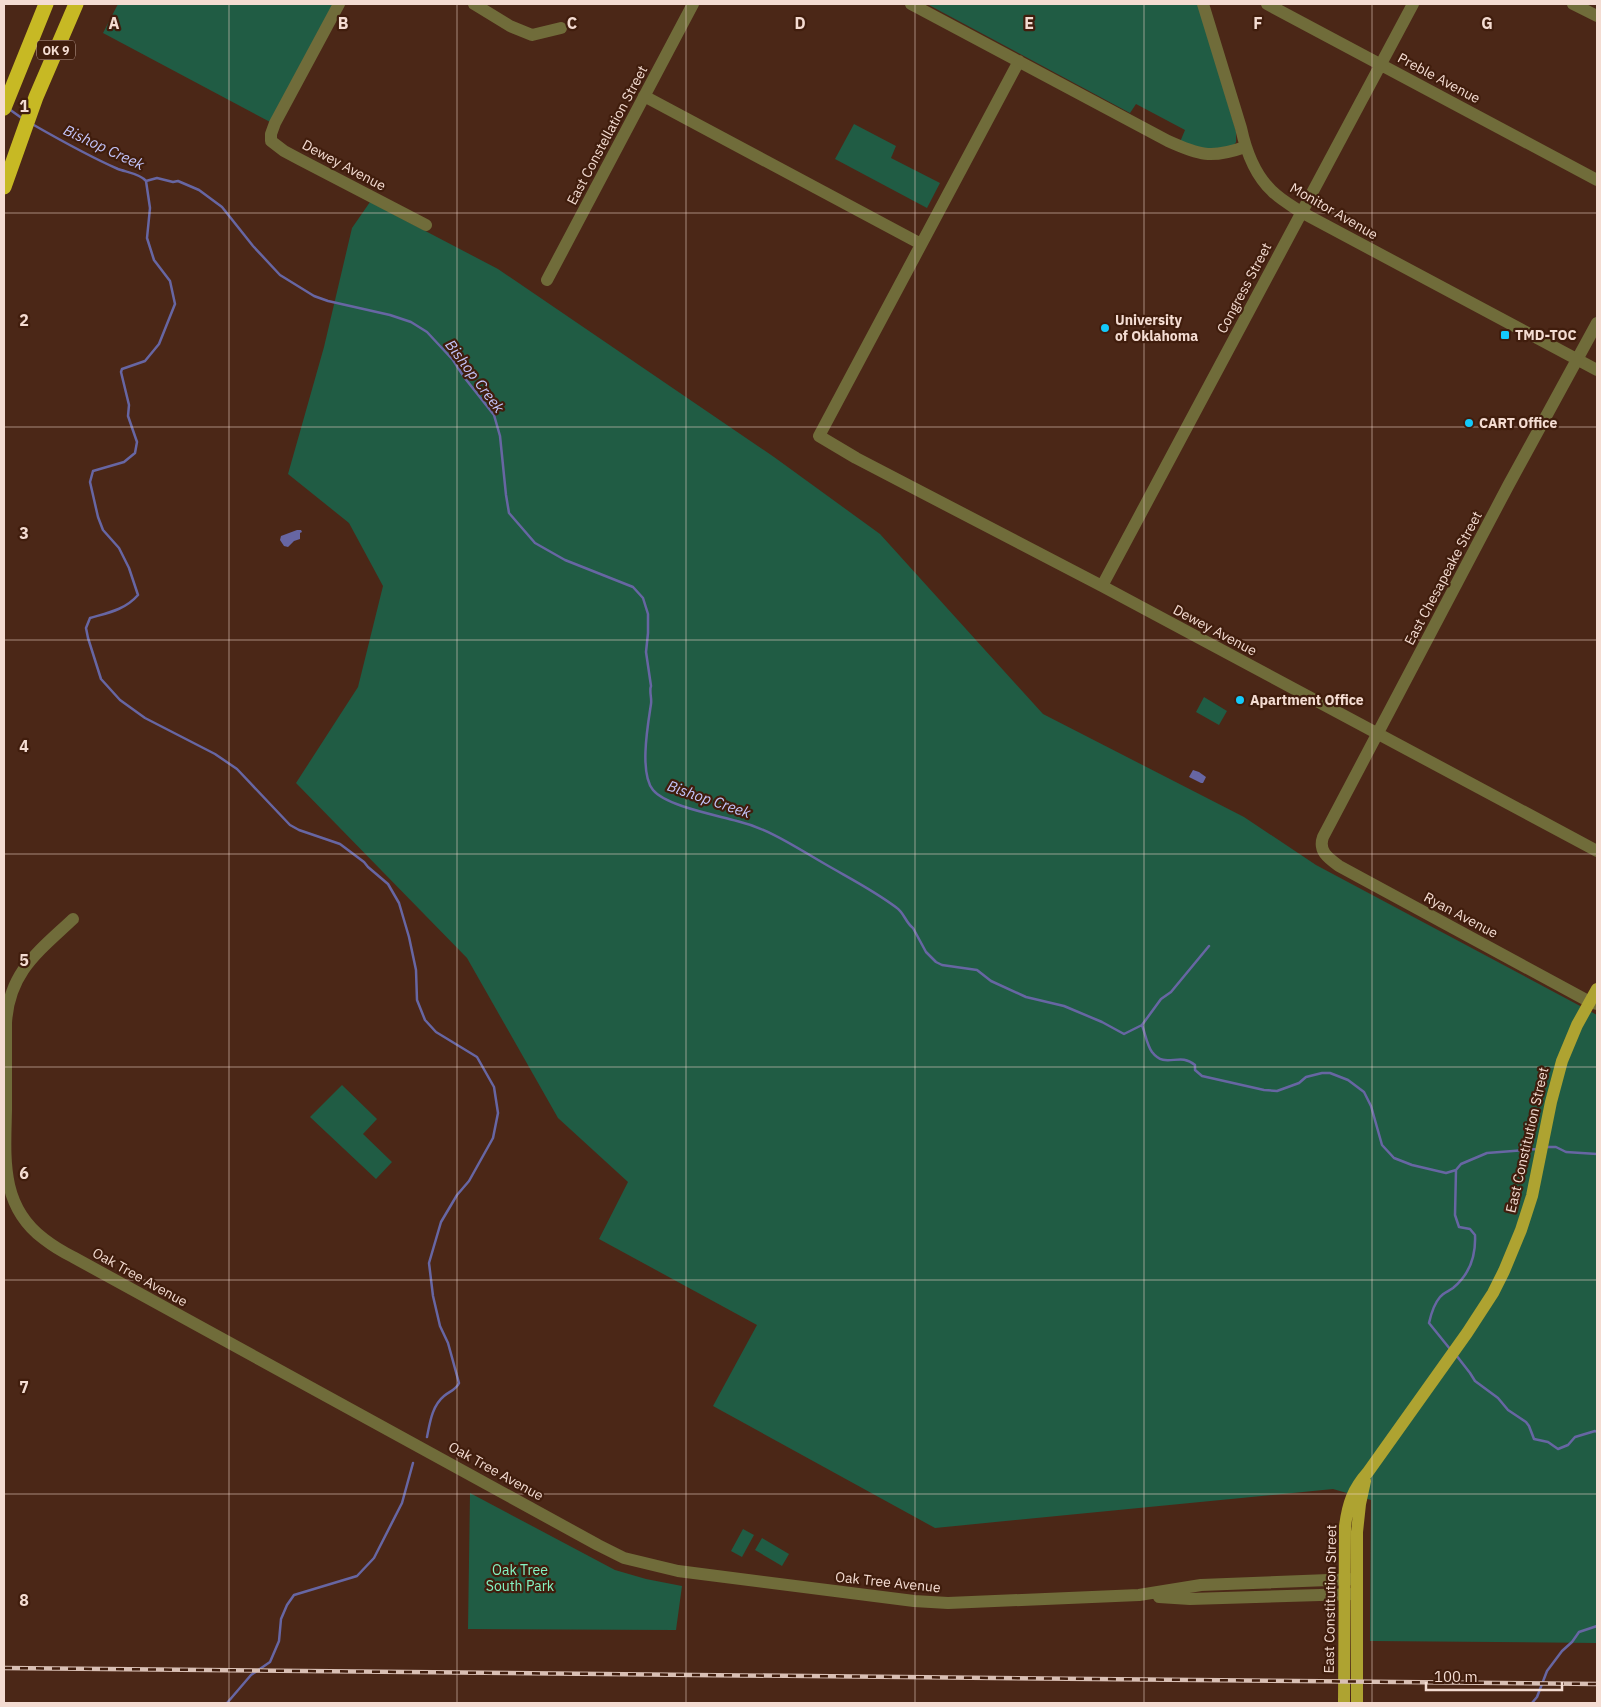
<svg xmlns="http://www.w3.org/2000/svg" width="1601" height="1707" font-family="'IBM Plex Sans',sans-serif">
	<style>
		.green { fill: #205c44 }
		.water { fill: #6766a3 }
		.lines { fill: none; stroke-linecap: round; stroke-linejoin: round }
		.stream { stroke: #6766a3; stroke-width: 2.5 }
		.minor { stroke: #706c3a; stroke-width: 12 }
		.major { stroke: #aea331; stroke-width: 12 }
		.highway { stroke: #c7b924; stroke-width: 15 }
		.rail-casing { stroke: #d9bfb4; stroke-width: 4.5 }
		.rail { stroke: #401d0d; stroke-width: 2.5; stroke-dasharray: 8; stroke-linecap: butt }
		.grid { fill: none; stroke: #f4dcd2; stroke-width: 1; stroke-opacity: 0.55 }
		.poi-dot { fill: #13cafb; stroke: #401d0d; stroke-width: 2 }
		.labels { text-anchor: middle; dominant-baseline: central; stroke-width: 4.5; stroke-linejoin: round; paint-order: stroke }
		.shield { fill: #401d0d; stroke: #bea397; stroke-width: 1 }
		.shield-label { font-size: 12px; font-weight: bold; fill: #f4dcd2 }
		.street-label { font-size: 14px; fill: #f4dcd2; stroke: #401d0d }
		.poi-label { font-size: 14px; font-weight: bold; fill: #f4dcd2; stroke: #401d0d; text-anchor: start }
		.park-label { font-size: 14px; fill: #84f4c4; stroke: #401d0d }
		.water-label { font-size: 15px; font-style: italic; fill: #c4c5fb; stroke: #401d0d }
		.grid-label { font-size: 16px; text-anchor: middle; font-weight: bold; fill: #f4dcd2; stroke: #401d0d; stroke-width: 4.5; stroke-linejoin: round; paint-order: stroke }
	</style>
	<rect width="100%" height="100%" fill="#4b2717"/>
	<!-- green -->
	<path class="green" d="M118 4H333L272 123 103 33Z
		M927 4H1198L1236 131V142L1234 145 1214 151 1180 142 1185 130 1136 104 1130 113Z
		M854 124 896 146 891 158 940 183 927 208 835 159Z
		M370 202 498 269 774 457 880 534 1043 714 1244 817 1316 865 1597 1015V1643L1370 1641 1371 1500 1333 1489 935 1528 713 1406 757 1325 599 1239 628 1182 558 1118 467 958 296 783 358 687 383 586 349 523 288 474 324 347 352 228Z
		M1204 697 1227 711 1219 725 1196 712Z
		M342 1085 377 1119 363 1134 392 1162 376 1179 310 1117Z
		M470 1493 615 1570 646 1579 682 1586 676 1630 468 1629Z
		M743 1529 754 1535 742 1557 731 1551Z
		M762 1538 789 1554 782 1566 755 1550Z"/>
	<!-- water -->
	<path class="water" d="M297 530H301L302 532 300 533V539L294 541 288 547 284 546 280 540 281 536Z
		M1193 770 1199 772 1206 777 1203 783H1201L1189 777Z"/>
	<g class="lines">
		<!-- stream -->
		<path class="stream" d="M9 109 23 119
			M32 124C60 140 88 156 118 169 126 172 141 174 146 181
			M146 181 157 178 173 182 178 181 199 190 222 207 253 246 280 275 314 296 328 301 390 315 411 322 427 332 453 360 464 377 494 415 500 436 506 495 509 513 535 543 565 560 633 587 643 598 648 614V633L646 652 651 686C649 691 652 698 651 704 648 724 639 773 653 790 666 806 716 815 737 821 770 829 797 848 825 864 849 878 875 891 897 908 904 913 906 923 913 928L926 952 936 962 942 965 977 970 991 981 1026 997 1064 1006 1102 1022 1124 1034 1142 1025C1145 1033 1147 1045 1152 1052 1166 1070 1179 1051 1195 1065V1070L1202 1076 1264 1090 1277 1091 1299 1083 1306 1077 1322 1073H1330L1348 1080 1364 1092 1371 1106 1382 1145 1394 1158 1412 1165 1446 1173 1456 1170 1461 1164 1487 1153 1538 1149
			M146 181 150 208 147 238 154 260 170 281 175 304 159 344 145 361 122 369 121 372 129 405 128 416 137 442 135 453 124 462 93 471 90 482 98 517 103 530 119 548 129 568 138 595C125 610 107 613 90 618L86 628 88 638 101 679 120 700 145 718 215 754 237 769 290 825 299 830 340 844 364 862 368 867 388 884 399 903 409 937 416 970 417 1000 425 1020 436 1032 477 1057 494 1087 498 1113 493 1138 469 1181 457 1195 441 1222 429 1263 433 1296 440 1326 448 1343 459 1383C456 1390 450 1391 444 1396 432 1406 430 1422 427 1437
			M1142 1025 1161 999 1171 992 1209 946
			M1545 1147H1556L1566 1152 1597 1154
			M1450 1349 1429 1323C1431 1314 1434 1304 1440 1297 1443 1293 1449 1291 1453 1288 1470 1274 1476 1256 1475 1235L1470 1229 1459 1227 1455 1215 1456 1170
			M1456 1355 1470 1373 1475 1381 1498 1398 1508 1410 1526 1422 1529 1426 1534 1439 1548 1442 1558 1449 1568 1445 1575 1437 1595 1431 1597 1432
			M227 1703 251 1675 270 1662 279 1641 281 1619 287 1605 294 1595 357 1576 374 1558 402 1503 413 1463
			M1532 1703 1537 1697 1547 1671 1562 1651 1572 1642 1579 1632 1597 1626"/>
		<!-- minor -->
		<path class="minor" d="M339 4 275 123 271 134V141L284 151 299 159 426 225
			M474 4 510 26 532 35 561 28
			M911 4 1168 141C1199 155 1211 159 1245 147
			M1203 4 1241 128C1246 151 1255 175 1272 191 1281 200 1292 206 1301 212L1597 370
			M1267 4 1597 180
			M1573 4 1597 16
			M1019 61 819 436 856 458 1102 586 1597 851
			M644 96 921 244
			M547 280 693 4
			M1597 323 1508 486 1323 837C1318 851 1328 858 1339 866L1590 1002 1597 1004
			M1102 586 1413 4
			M73 919C38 952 9 972 6 1023 6 1052 6 1081 6 1110 5 1159 0 1206 44 1239 53 1246 63 1252 73 1257L598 1545 624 1558 678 1571 914 1601 948 1603 1139 1595 1201 1585 1355 1579
			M1159 1597 1190 1599 1354 1594"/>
		<!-- major -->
		<path class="major" d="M1344 1703 1345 1526C1348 1503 1353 1489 1368 1472L1467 1333 1493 1293 1504 1271 1521 1230 1532 1196 1551 1102 1562 1061 1577 1025 1597 989
			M1357 1703V1532L1360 1504 1365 1481"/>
		<!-- highway -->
		<path class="highway" d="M4 108 46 4
			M4 187 36 97 76 4"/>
		<defs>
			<path id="rail" d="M4 1668 1597 1684"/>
		</defs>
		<!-- rail casing -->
		<use href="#rail" class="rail-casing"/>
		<!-- rail -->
		<use href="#rail" class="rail"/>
	</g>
	<!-- grid -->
	<path class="grid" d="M229 4V1703M457 4V1703M686 4V1703M915 4V1703M1144 4V1703M1372 4V1703M4 213H1597M4 427H1597M4 640H1597M4 854H1597M4 1067H1597M4 1280H1597M4 1494H1597"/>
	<!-- markers -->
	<g class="poi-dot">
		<circle cx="1105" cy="328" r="5"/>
		<rect x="1500" y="330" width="10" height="10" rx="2.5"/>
		<circle cx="1469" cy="423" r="5"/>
		<circle cx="1240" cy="700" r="5"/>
	</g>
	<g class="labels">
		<!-- shield labels -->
		<rect class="shield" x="37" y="40.5" width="38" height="19" rx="4"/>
		<g class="shield-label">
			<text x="56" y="50">OK 9</text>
		</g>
		<!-- street labels -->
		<g class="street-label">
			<text transform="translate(1439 78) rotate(28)">Preble Avenue</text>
			<text transform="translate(607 135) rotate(-62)">East Constellation Street</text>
			<text transform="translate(344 165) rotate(28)">Dewey Avenue</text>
			<text transform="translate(1334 211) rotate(30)">Monitor Avenue</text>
			<text transform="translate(1244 288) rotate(-62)">Congress Street</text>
			<text transform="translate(1443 578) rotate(-62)">East Chesapeake Street</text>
			<text transform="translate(1215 630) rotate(28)">Dewey Avenue</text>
			<text transform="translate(1461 915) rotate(28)">Ryan Avenue</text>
			<text transform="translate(1527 1140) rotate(-77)">East Constitution Street</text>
			<text transform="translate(140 1277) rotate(29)">Oak Tree Avenue</text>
			<text transform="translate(496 1471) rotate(29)">Oak Tree Avenue</text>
			<text transform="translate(888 1582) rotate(6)">Oak Tree Avenue</text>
			<text transform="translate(1330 1599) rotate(-89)">East Constitution Street</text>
		</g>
		<!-- poi labels -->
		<g class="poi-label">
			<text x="1115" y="320">University<tspan x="1115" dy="16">of Oklahoma</tspan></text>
			<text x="1515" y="335">TMD-TOC</text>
			<text x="1479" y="423">CART Office</text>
			<text x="1250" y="700">Apartment Office</text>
		</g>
		<!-- park labels -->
		<g class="park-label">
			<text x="520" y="1570">Oak Tree<tspan x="520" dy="16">South Park</tspan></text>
		</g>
		<!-- water labels -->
		<g class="water-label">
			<text transform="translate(104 147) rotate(25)">Bishop Creek</text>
			<text transform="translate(475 376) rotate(53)">Bishop Creek</text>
			<text transform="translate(709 799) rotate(19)">Bishop Creek</text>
		</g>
	</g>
	<g class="grid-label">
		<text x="114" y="29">A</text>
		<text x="343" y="29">B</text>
		<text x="572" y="29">C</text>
		<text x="800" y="29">D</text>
		<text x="1029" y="29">E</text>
		<text x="1258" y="29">F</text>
		<text x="1487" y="29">G</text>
		<text x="24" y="112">1</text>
		<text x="24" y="326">2</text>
		<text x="24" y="539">3</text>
		<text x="24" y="752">4</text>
		<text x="24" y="966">5</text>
		<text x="24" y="1179">6</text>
		<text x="24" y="1393">7</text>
		<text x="24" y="1606">8</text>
	</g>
	<!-- border -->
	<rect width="1601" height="1707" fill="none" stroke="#f4dcd2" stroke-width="10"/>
	<!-- scale -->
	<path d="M1426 1682v8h136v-8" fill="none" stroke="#f4dcd2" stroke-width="2.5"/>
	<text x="1434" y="1682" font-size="15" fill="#f4dcd2" stroke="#401d0d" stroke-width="4" paint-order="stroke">100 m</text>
</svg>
